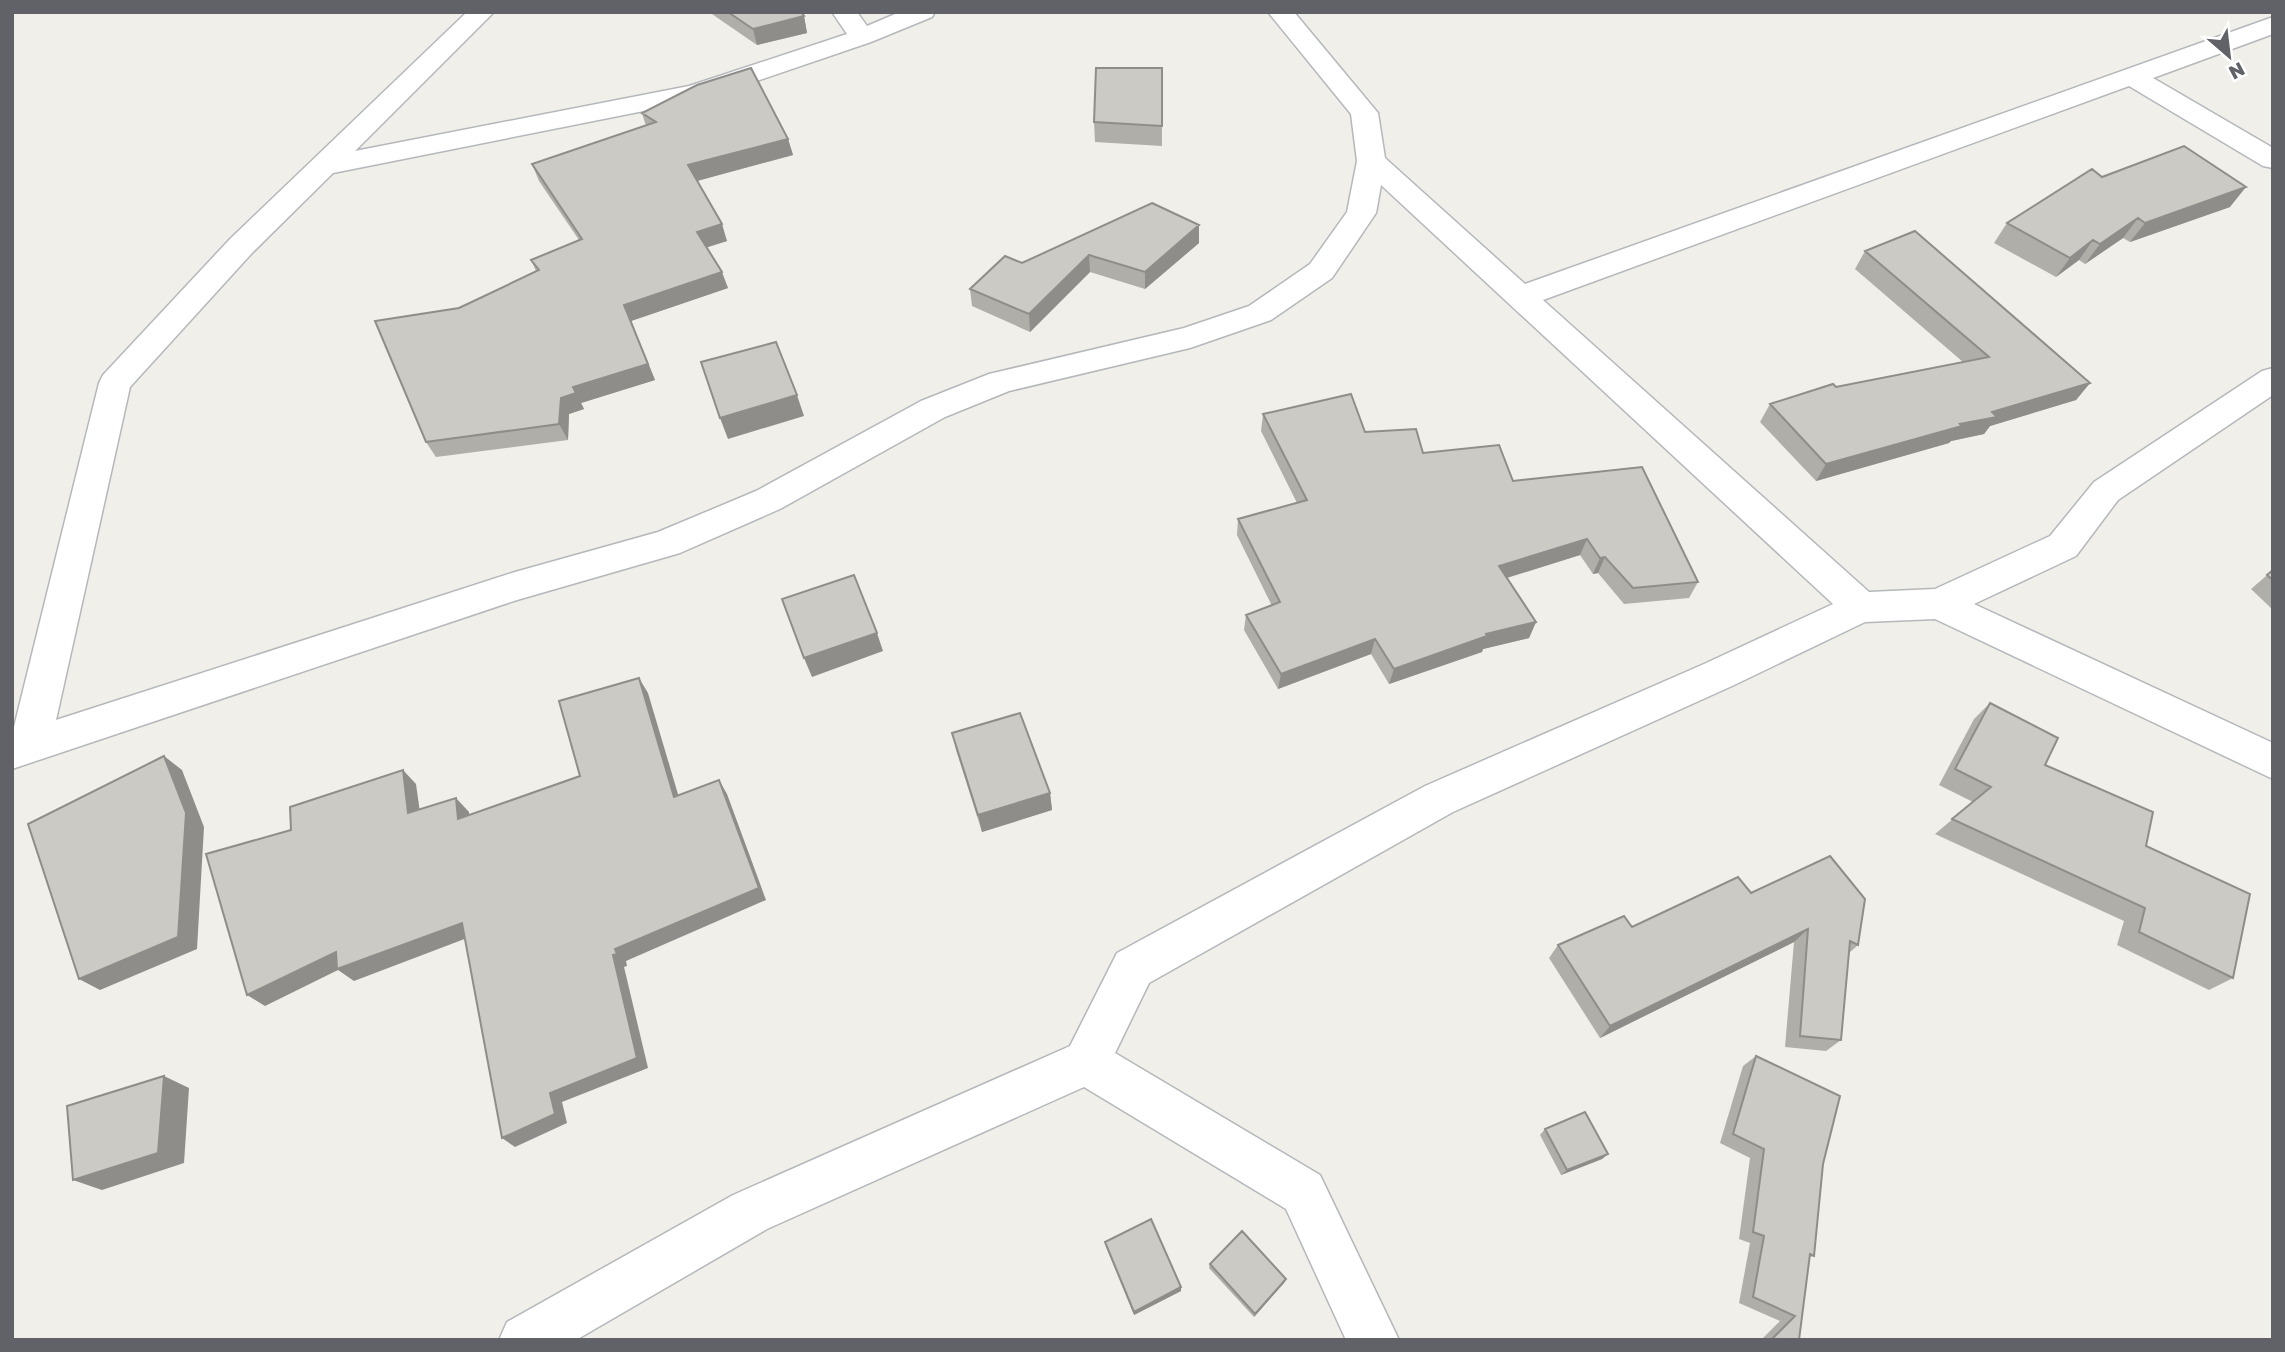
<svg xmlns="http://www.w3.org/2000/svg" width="2285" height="1352" font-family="'Golos Text',sans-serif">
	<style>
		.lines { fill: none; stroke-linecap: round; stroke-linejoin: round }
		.minor-casing { stroke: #b5b7bb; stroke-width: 3 }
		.minor { fill: #fff; fill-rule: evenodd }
		.wall { fill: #afaea9 }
		.shaded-wall { fill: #8f8d8a }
		.building { fill: #cccac5; stroke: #8f8d8a; stroke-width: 2 }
	</style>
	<rect width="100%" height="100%" fill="#f0efe9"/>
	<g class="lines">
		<defs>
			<path id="minor" d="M467 12H494L355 151 689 86 847 34 832 12H857L867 26 900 12H935L932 17 871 42 704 99 333 173 252 253 130 387 56 720 515 572 658 532 756 491 921 401 989 374 1184 328 1249 306 1310 264 1347 212 1357 161 1351 114 1268 12H1294L1378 113 1385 158 1525 284 2273 17V34L2153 78 2273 148V168L2263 166 2129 86 1543 300 1869 592 1935 589 2050 536 2094 482 2262 371 2273 368V395L2118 500 2076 556 1974 604 2273 743V779L1935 619 1865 622 1732 686 1453 812 1149 983 1115 1053 1320 1175 1399 1340H1346L1286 1209 1084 1087 767 1229 576 1340H499L507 1322 733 1195 1070 1046 1117 953 1425 786 1704 664 1833 604 1381 185 1376 213 1332 278 1271 320 1190 348 1009 391 945 417 780 509 680 553 517 600 12 769V735L99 383 103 375 230 239Z"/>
		</defs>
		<!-- minor casing -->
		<use href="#minor" class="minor-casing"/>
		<!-- minor -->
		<use href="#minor" class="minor"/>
	</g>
	<!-- wall -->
	<path class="wall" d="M709 12H801L804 16 807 33 757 45Z
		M1162 68V146L1095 142 1094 122Z
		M642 113 788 139 793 155 697 181 727 241 707 247 728 288 631 321 655 380 581 403 584 409 569 414 568 440 436 457 426 442 459 308 536 271 531 260 579 240 539 181 532 164 646 126Z
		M2102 177 2230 207 2130 242 2123 238 2085 264 2079 260 2056 277 1994 243 2007 223Z
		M1199 225V243L1145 289 1090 272 1030 332 972 306 970 289 1022 263Z
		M1865 251 2090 383 2076 400 1990 426 1984 434 1951 441 1949 443 1816 481 1760 422 1770 404 1836 387 1963 362 1855 269Z
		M1263 414 1365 432 1423 453 1513 481 1698 582 1689 598 1624 604 1598 573 1593 574 1580 555 1507 578 1536 622 1529 638 1483 649 1482 652 1389 684 1371 654 1278 689 1244 630 1246 615 1272 606 1237 535 1238 519 1297 503 1261 431Z
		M2273 570V610L2251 589Z
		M1990 703 2045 765 2146 846 2233 978 2209 990 2117 945 2124 921 1935 834 1973 802 1939 785 1974 719Z
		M952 733 1050 793 1052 810 982 832 956 750Z
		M1751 893 1858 945 1849 953 1841 1040 1826 1051 1785 1047 1794 942 1600 1038 1549 958 1558 945 1632 927Z
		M1756 1056 1823 1164 1814 1256 1810 1257 1799 1340H1761L1780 1321 1739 1303 1750 1243 1739 1239 1750 1158 1720 1143 1743 1066Z
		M1545 1129 1608 1154 1602 1159 1561 1175 1540 1135Z
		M1105 1242 1181 1287V1291L1134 1315 1106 1247Z
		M1210 1264 1284 1283 1254 1317 1209 1268Z"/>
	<!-- shaded-wall -->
	<path class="shaded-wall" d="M804 16 807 33 757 45 753 29Z
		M788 139 793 155 693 182 688 165Z
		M2246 187 2230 207 2130 242 2145 223Z
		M2138 218 2123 238 2085 264 2100 244Z
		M722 224 727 241 702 249 697 232Z
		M1199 225V243L1145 289V272Z
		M2093 240 2079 260 2056 277 2070 258Z
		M1089 255 1090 272 1030 332 1029 314Z
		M722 272 728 288 631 321 655 380 581 403 584 409 569 414 568 440 559 424 561 398 624 305Z
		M2090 383 2076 400 1990 426 1984 434 1951 441 1949 443 1816 481 1826 464 1960 424 1992 412Z
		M797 395 804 416 728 439 720 418Z
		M1587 539 1580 555 1493 582 1499 566Z
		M1605 557 1598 573 1593 574 1600 558Z
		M1536 622 1529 638 1483 649 1482 652 1389 684 1394 669 1486 634Z
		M877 633 883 651 812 677 804 658Z
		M1375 639 1371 654 1278 689 1281 674Z
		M639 678 648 693 683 811 674 797Z
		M164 756 182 770 204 827 197 949 100 990 79 979Z
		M403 770 416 784 422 827 408 813Z
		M719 780 727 794 766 900 626 961 627 966 624 967 648 1068 562 1102 567 1123 515 1147 502 1138 550 1093 615 949Z
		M1050 793 1052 810 982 832 978 815Z
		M456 798 469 812 471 832 458 819Z
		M462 923 475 935 354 981 338 970 265 1006 247 995 336 952Z
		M1808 929 1794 942 1600 1038 1610 1026Z
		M164 1076 189 1088 184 1163 102 1190 73 1180Z
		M1608 1154 1602 1159 1561 1175 1567 1170Z
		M1286 1279 1284 1283 1254 1317 1255 1314Z
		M1181 1287V1291L1134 1315V1312Z"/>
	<!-- building -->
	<path class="building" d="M728 12H801L804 16 753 29Z
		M751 68 788 139 688 165 722 224 697 232 722 272 624 305 648 364 573 387 576 393 561 398 559 424 426 442 375 321 459 308 539 270 531 260 582 239 532 164 656 122 642 113 697 85Z
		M1096 68H1162V126L1094 122Z
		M2184 146 2246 187 2145 223 2138 218 2100 244 2093 240 2070 258 2007 223 2092 169 2102 177Z
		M1152 203 1199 225 1145 272 1089 255 1029 314 970 289 1005 256 1022 263Z
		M1915 231 2090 383 1992 412 1997 417 1960 424 1962 426 1826 464 1770 404 1833 384 1836 387 1989 357 1865 251Z
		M776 342 797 395 720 418 701 362Z
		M1351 394 1365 432 1416 429 1423 453 1499 445 1513 481 1642 467 1698 582 1633 588 1605 557 1600 558 1587 539 1499 566 1536 622 1486 634 1487 636 1394 669 1375 639 1281 674 1246 615 1280 602 1238 519 1307 500 1263 414Z
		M2273 570V580L2267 575Z
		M854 575 877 633 804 658 782 599Z
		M639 678 674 797 719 780 759 888 615 949 617 954 613 955 637 1058 550 1093 555 1114 502 1138 462 923 337 969 336 952 247 995 206 854 291 830 290 807 403 770 408 813 456 798 458 819 580 776 559 701Z
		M1990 703 2058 738 2045 765 2153 812 2146 846 2250 894 2233 978 2139 932 2145 908 1952 819 1991 787 1955 769Z
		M1020 713 1050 793 978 815 952 733Z
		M164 756 186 813 178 937 79 979 28 824Z
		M1830 856 1865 899 1858 945 1850 941 1841 1040 1800 1036 1808 929 1610 1026 1558 945 1624 916 1632 927 1738 877 1751 893Z
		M1756 1056 1840 1096 1823 1164 1814 1256 1810 1254 1799 1340H1771L1795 1316 1753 1297 1764 1236 1753 1232 1764 1149 1733 1134Z
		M164 1076 158 1153 73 1180 67 1106Z
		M1585 1112 1608 1154 1567 1170 1545 1129Z
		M1151 1219 1181 1287 1134 1312 1105 1242Z
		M1242 1231 1286 1279 1255 1314 1210 1264Z"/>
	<!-- border -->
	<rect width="2285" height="1352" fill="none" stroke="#606267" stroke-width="28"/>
	<!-- north arrow -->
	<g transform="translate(2229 56) rotate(152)" stroke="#ffffff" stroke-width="5" paint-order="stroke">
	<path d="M0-5L12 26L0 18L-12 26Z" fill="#606267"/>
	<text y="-10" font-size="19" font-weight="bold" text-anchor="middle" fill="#606267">N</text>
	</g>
</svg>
